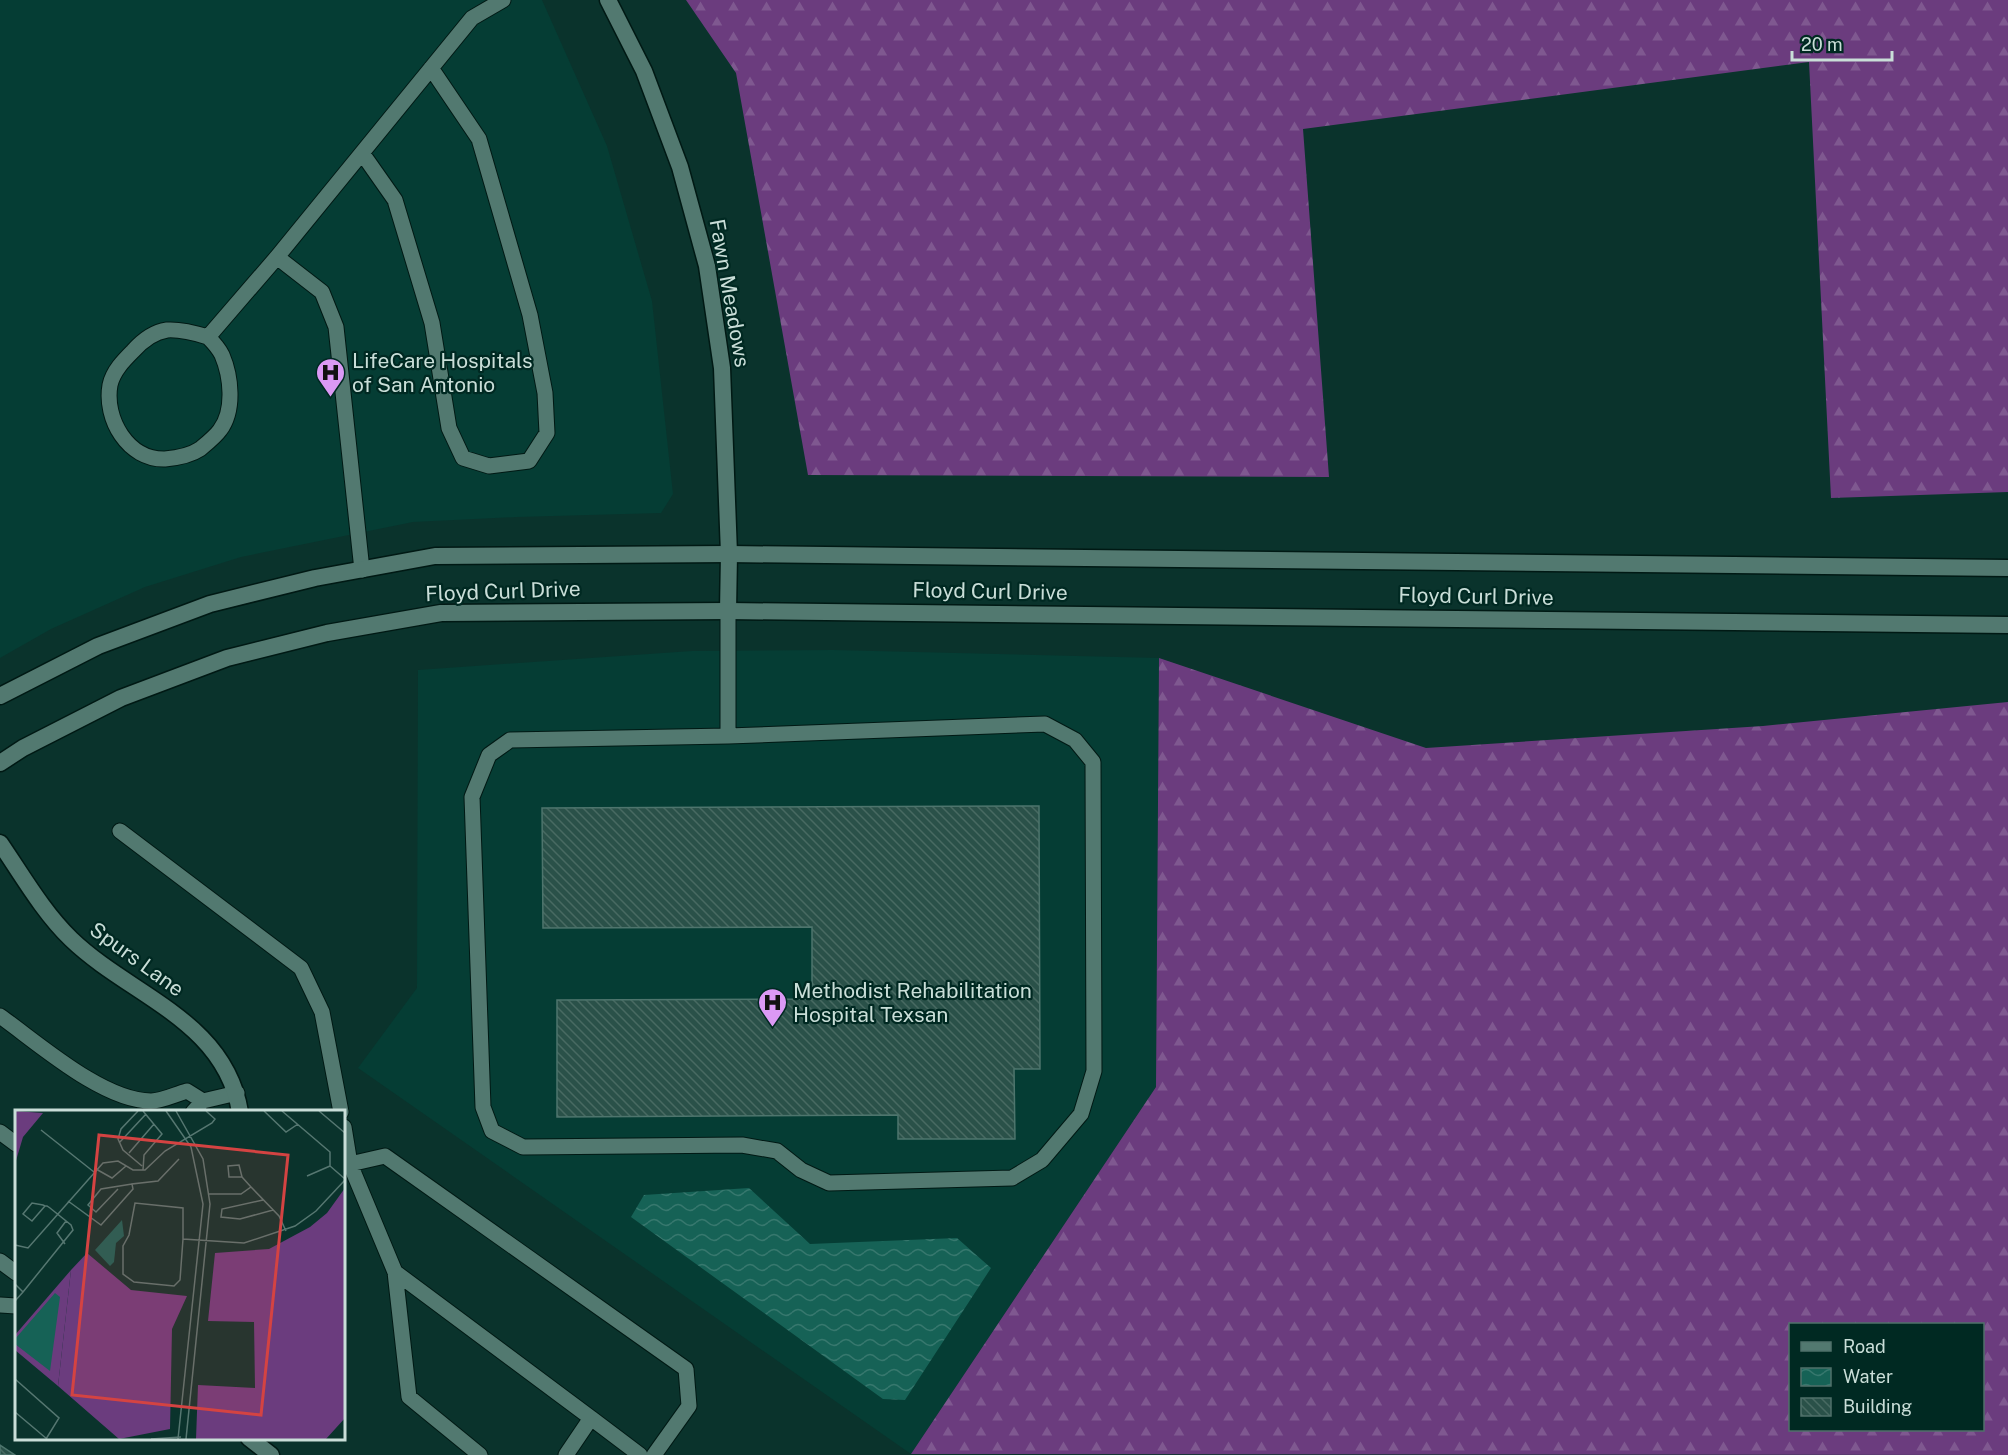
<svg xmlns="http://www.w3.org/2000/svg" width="2008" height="1455" font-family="'Public Sans',sans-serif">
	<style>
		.built { fill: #053d34 }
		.forest { fill: url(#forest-firs); fill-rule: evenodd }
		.water { fill: url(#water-waves) }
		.building { fill: url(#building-back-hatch); stroke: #4e756d; stroke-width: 1.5 }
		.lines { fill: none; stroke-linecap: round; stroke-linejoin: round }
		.service-casing { stroke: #001914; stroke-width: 17 }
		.minor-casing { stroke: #001914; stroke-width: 19 }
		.tertiary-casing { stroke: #001914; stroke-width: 19 }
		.service { stroke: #527970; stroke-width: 15 }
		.minor { stroke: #527970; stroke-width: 16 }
		.tertiary { stroke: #527970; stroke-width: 16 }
		.labels { text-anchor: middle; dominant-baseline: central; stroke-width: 4.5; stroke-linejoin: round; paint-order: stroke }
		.street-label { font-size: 21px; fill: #c9ded8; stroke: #002922 }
		.poi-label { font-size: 21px; fill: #c9ded8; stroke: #002922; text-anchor: start }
		.inset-road { fill: none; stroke: #567771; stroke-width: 1.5 }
		.view { fill: #d44342; fill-opacity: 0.15; stroke: #d44342; stroke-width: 3 }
		.inset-edge { fill: none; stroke: #c9ded8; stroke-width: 3 }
	</style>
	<defs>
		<pattern id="forest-firs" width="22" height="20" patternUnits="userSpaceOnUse" patternTransform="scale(1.5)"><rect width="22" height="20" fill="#6b3c7e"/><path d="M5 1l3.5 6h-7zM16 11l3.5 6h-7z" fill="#7f5890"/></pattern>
		<pattern id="water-waves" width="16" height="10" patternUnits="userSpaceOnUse" patternTransform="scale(1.5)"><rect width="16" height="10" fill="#166256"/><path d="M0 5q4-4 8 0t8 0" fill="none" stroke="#37786e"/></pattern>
		<pattern id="building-back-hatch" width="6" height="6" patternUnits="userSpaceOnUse" patternTransform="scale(1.5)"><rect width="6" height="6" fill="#2a5149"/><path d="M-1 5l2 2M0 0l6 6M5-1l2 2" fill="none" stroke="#486a62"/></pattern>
	</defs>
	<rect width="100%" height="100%" fill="#0a332c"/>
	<!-- built -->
	<path class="built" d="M0 0H542L607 146 652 301 673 494 661 513 517 517 413 522 241 557 145 587 51 629 0 658Z
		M833 650 1159 658 1156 1087 911 1454 358 1068 417 988 418 670 692 651Z"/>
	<!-- forest -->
	<path class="forest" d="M686 0H2008V492L1831 498 1809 62 1303 129 1329 477 808 475 736 73Z
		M1159 658 1426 748 1763 726 2008 702V1455L911 1454 1156 1087ZM1790 1324H1982V1430H1790Z"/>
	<!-- water -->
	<path class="water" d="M749 1188 810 1244 957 1238 991 1268 905 1400 883 1399 631 1217 644 1195Z"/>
	<!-- building -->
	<path class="building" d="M1039 806 1040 1069H1014L1015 1139H898V1115L557 1117V1000L812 999V927L543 928 542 808Z
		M0 1445 15 1455H0Z"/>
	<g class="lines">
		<defs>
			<path id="service" d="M362 153 395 200 432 323 449 428 463 458 489 466 529 461 547 433 545 393 530 315 479 139 431 68
				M208 337C195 333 181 329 167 330 153 332 142 341 133 351 124 360 113 371 110 385 104 419 128 460 165 459 176 458 191 455 200 449 206 444 215 437 220 430 235 410 231 376 222 355 219 349 213 342 208 337L277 257
				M362 570 336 327 322 292 277 257 472 18 503 0
				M728 611V736L510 740 489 755 472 797 483 1107 492 1131 523 1147 742 1145 777 1151 801 1170 829 1183 1012 1178 1042 1160 1081 1114 1094 1071 1093 762 1075 740 1045 724 728 736
				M120 831 301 968 322 1012 341 1112
				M0 1016C38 1043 103 1101 151 1101 162 1101 176 1094 187 1091L203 1101
				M193 1112 203 1101 237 1093
				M344 1127 350 1164 385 1156 686 1369 689 1406 654 1455
				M0 1132 16 1144
				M350 1164 395 1272 409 1397 480 1455
				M0 1261 16 1273
				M395 1272 591 1418 566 1455
				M0 1305 16 1306
				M591 1418 640 1455"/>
			<path id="minor" d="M608 0 644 71 680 167 707 266 722 368 729 554 728 611
				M0 843C22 875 43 912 71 939 130 996 225 1020 240 1112
				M249 1438 271 1455"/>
			<path id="tertiary" d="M0 696 98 646 210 604 315 578 435 556 729 554 2008 568
				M0 763 23 748 121 698 227 658 327 633 441 613 728 611 2008 625"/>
		</defs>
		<!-- service casing -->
		<use href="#service" class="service-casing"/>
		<!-- minor casing -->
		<use href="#minor" class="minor-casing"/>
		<!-- tertiary casing -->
		<use href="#tertiary" class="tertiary-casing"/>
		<!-- service -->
		<use href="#service" class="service"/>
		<!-- minor -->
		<use href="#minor" class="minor"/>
		<!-- tertiary -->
		<use href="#tertiary" class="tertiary"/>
	</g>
	<!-- icons -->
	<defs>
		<symbol id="hospital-pin" viewBox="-11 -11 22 30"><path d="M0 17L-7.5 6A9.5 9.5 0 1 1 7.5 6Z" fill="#db99f5" stroke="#002922"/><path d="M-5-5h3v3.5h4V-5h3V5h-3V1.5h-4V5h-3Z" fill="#111"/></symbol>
	</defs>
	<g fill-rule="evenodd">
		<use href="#hospital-pin" x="314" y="356" width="33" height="45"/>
		<use href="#hospital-pin" x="756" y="986" width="33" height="45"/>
	</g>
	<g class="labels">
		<!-- street labels -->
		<g class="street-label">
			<text transform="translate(730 293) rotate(80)">Fawn Meadows</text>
			<text transform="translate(503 591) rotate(-2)">Floyd Curl Drive</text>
			<text transform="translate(990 591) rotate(1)">Floyd Curl Drive</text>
			<text transform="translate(1476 596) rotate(1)">Floyd Curl Drive</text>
			<text transform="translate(137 959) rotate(36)">Spurs Lane</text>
		</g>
		<!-- poi labels -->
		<g class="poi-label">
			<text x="352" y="360">LifeCare Hospitals<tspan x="352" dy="24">of San Antonio</tspan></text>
			<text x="793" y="990">Methodist Rehabilitation<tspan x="793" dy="24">Hospital Texsan</tspan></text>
		</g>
	</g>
	<!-- overview -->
	<g transform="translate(15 1110)">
		<rect width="330" height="330" fill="#0a332c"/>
		<path d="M0 1 28 3 8 27 0 54ZM56 160 43 276 0 240V225Z" fill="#6b3c7e"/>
		<path d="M330 78V308L311 329H181L183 275 240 278 239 212 193 211 200 143 254 139 295 117 312 103ZM72 143 116 180 172 186 157 219 155 319 104 329 43 276 56 160Z" fill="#6b3c7e"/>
		<path d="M107 110 109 126 101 133 99 152 95 156 80 140ZM40 183 45 187 35 261 0 234V229Z" fill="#166256"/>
		<path class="inset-road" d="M123 1 106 19 103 29 108 40 127 56M151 1 176 37 188 94 163 329M161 1 188 49 195 94 171 329M249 1 271 22 283 14M267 1 315 42V56L330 69M304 1 330 23M26 20 79 62M104 33 131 4M114 43 139 14M81 59 97 68 111 56M128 60 129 45 147 24 128 1M292 66 315 56M227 67 224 55 213 56 214 67H227L236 77M103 79 81 102 73 95 86 79 117 74M194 84H226L236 77 264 106 271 121M248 90 207 99 206 107 225 109 258 100M53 91 86 115 118 79 117 74 143 71 164 49M168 129 165 170 159 176 119 172 108 164V136L114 125 120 93 168 98V129L229 133 280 116 301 101 330 70M50 134 42 123 51 111M0 135 13 138 88 53 103 51 118 60H130L150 41 197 13 200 9 191 1M0 174 8 182 0 191M8 182 58 120 56 115 35 98 32 96H30L28 95 17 93 8 104 17 111 30 96M0 269 44 308 31 329M0 302 32 329M136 329 166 327"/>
		<path class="view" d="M84 25 273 45 246 305 57 285Z"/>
		<rect width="330" height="330" class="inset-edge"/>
	</g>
	<!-- legend -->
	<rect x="1789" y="1323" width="195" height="108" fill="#002922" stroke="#50716b" stroke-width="1.5"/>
	<rect x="1801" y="1342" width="30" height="9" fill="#527970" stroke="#50716b" stroke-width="1.5"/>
	<text x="1843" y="1353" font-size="18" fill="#c9ded8">Road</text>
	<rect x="1801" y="1368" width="30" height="18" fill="url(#water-waves)" stroke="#50716b" stroke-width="1.5"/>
	<text x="1843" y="1383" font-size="18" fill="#c9ded8">Water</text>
	<rect x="1801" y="1398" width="30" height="18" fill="url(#building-back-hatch)" stroke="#50716b" stroke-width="1.5"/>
	<text x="1843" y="1413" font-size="18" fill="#c9ded8">Building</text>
	<!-- scale -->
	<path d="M1792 51v9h100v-9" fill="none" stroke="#c9ded8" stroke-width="3"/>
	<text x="1801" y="51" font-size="18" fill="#c9ded8" stroke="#002922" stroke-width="4.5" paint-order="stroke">20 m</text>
</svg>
